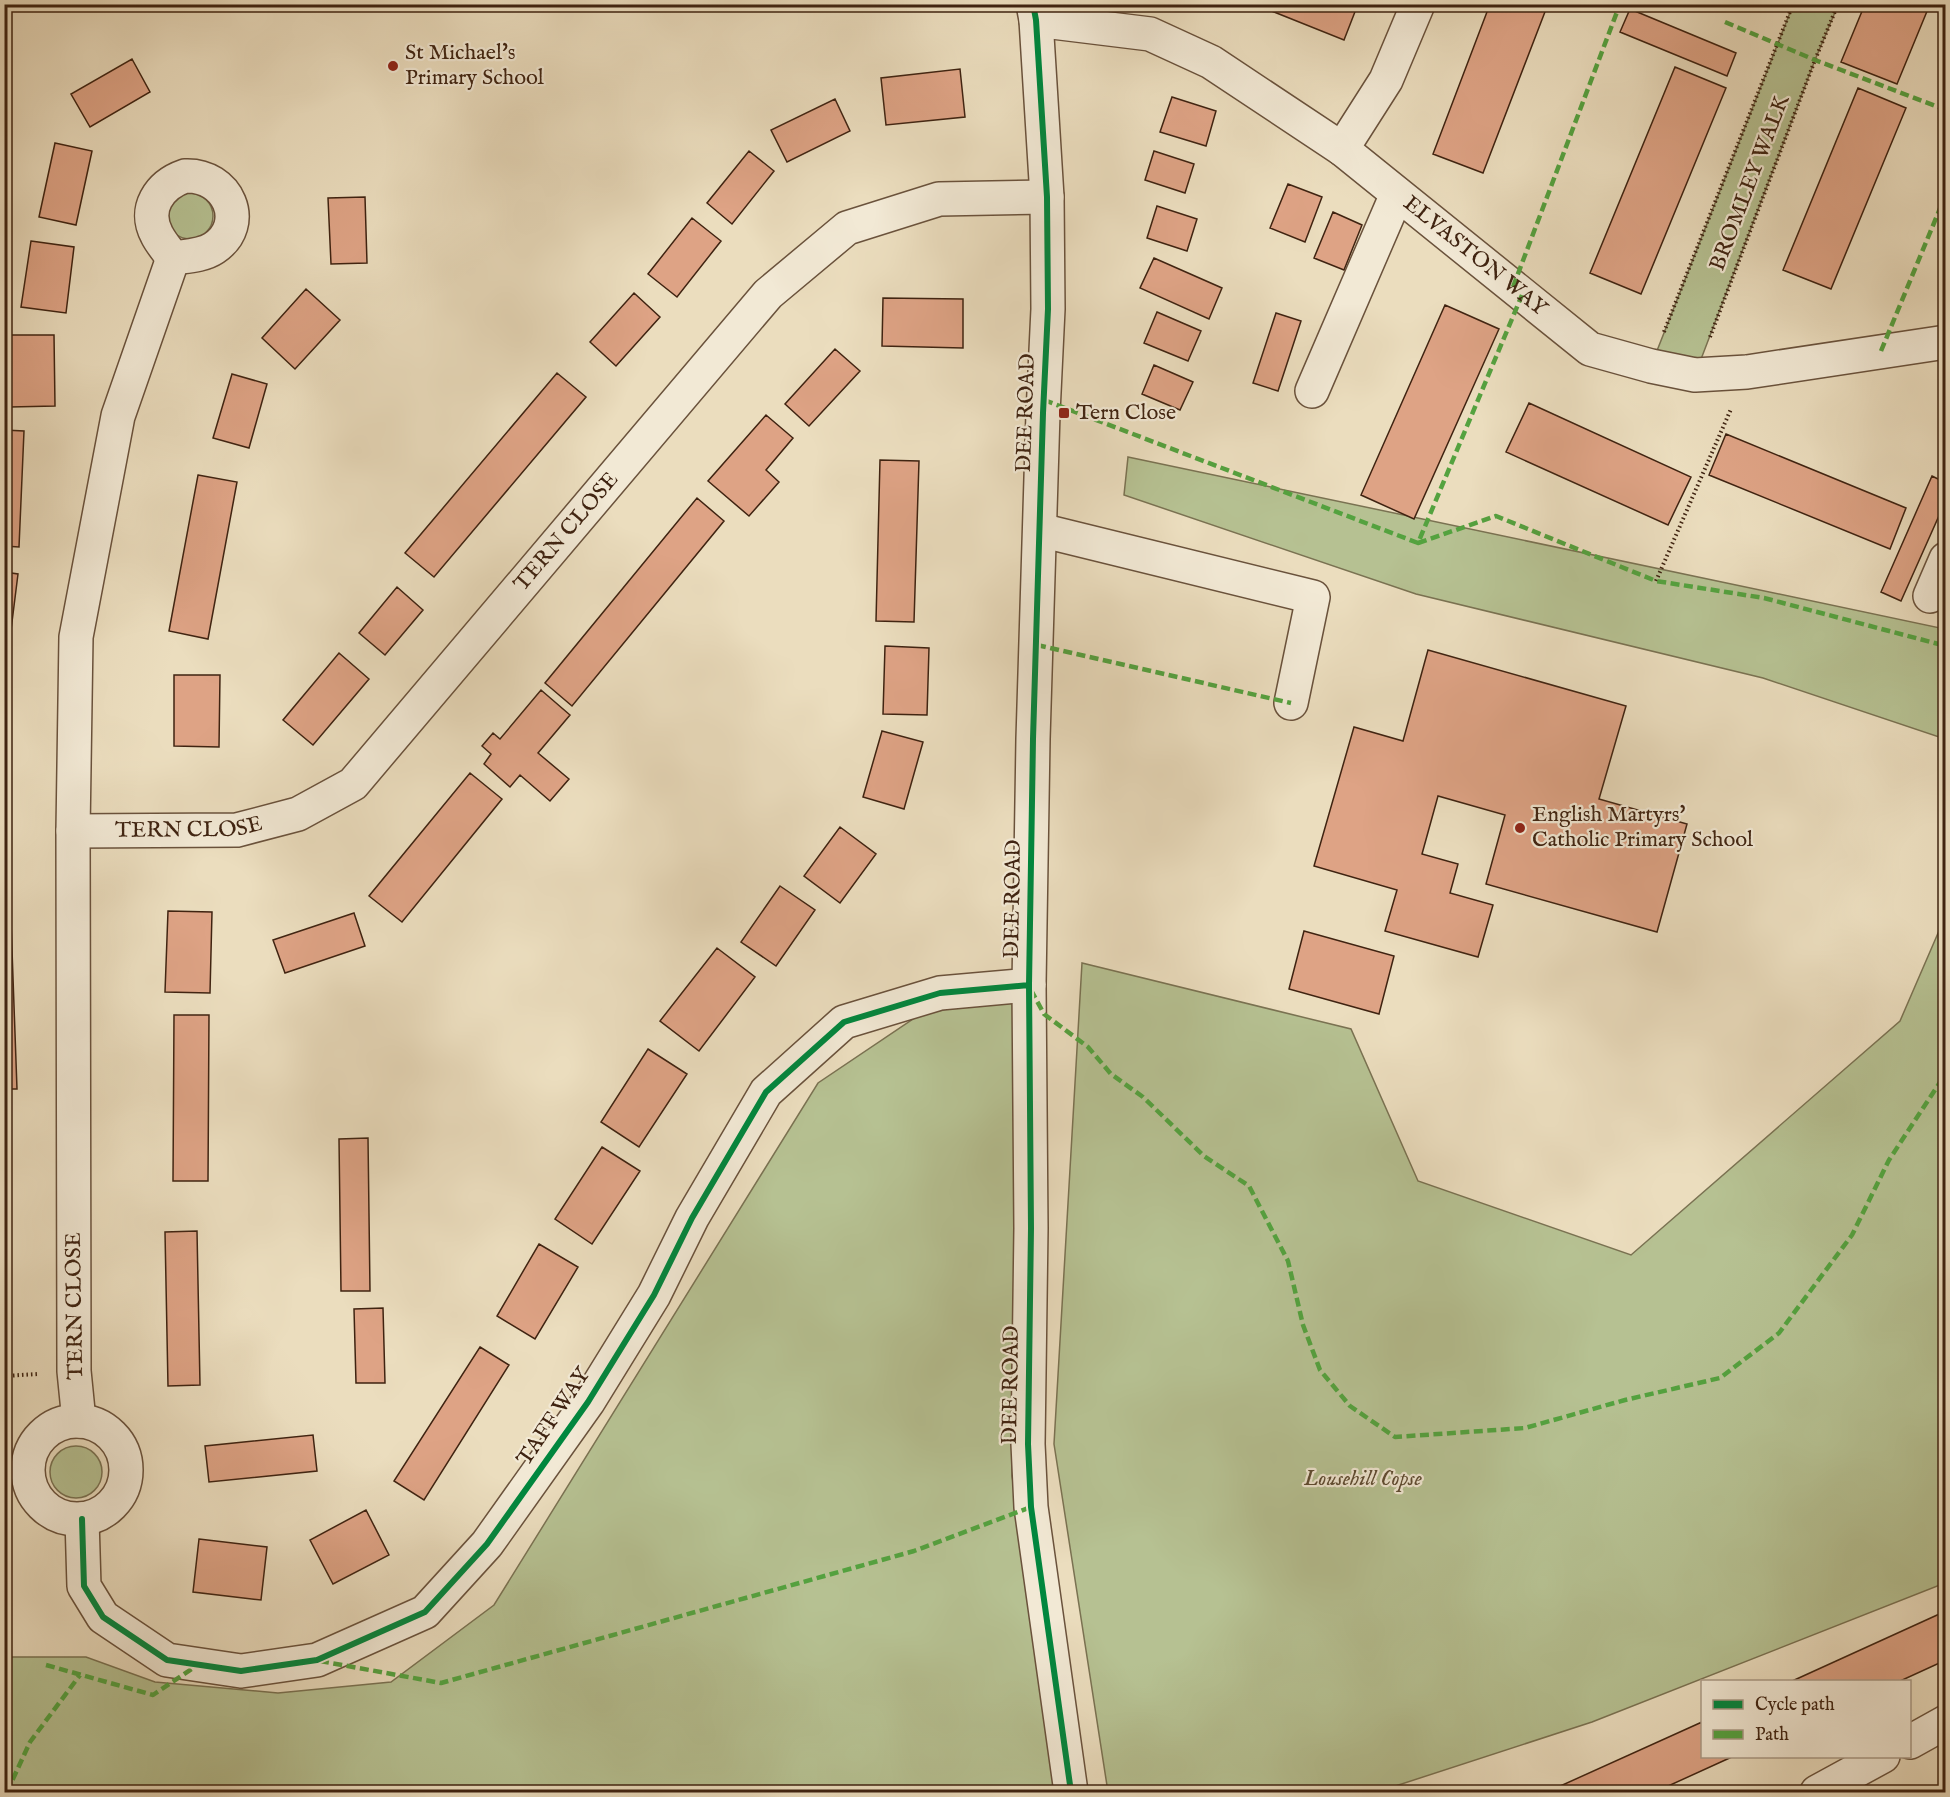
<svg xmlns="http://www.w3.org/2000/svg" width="1950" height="1797" font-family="'IM FELL English',serif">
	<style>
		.green { fill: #b6c192; stroke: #7a7252; stroke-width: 1.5 }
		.building { fill: #dea385; stroke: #3f2311; stroke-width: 1.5 }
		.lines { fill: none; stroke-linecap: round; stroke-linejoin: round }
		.minor-casing { stroke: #6a523c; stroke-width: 36 }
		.path { stroke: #3f2311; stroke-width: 4; stroke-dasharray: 1.5 3; stroke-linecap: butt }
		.minor { stroke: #f2e9d5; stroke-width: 33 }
		.quiet { stroke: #54a23f; stroke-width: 4.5; stroke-dasharray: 9 4.5; stroke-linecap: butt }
		.cycleway-casing { stroke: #f2e9d5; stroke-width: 10 }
		.cycleway { stroke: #00873e; stroke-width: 6 }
		.poi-dot { fill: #8f2418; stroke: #f2e9d5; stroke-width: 2 }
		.labels { text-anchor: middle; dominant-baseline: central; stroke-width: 4.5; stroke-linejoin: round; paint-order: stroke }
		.poi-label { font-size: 22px; fill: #3f2311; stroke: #f2e9d5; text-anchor: start }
		.street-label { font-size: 22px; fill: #3f2311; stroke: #f2e9d5 }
		.park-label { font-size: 22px; font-style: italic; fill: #5d4a31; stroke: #f2e9d5 }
	</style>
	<rect width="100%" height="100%" fill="#ebddbe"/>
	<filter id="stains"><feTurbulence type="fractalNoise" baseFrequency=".00333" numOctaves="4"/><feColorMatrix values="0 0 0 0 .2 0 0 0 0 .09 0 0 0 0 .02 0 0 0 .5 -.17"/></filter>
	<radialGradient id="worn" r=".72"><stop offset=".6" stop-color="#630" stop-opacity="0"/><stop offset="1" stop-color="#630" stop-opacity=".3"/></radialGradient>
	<!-- green -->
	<path class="green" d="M1793 5H1838L1815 60 1695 375 1651 366Z
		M167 216a23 23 0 1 1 46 0a23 23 0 1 1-46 0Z
		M1128 457 1945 629V739L1763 678 1416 594 1124 495Z
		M1945 917V1583L1592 1722 1377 1792H1108L1054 1444 1082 963 1351 1029 1418 1181 1631 1255 1900 1021Z
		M1017 994 1012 1476 1064 1792H5V1657H86L155 1682 278 1693 391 1682 494 1605 818 1083 919 1015Z
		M50 1472a26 26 0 1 1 52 0a26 26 0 1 1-52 0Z"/>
	<!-- building -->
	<path class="building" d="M1254 4H1358L1344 40Z
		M1490 4H1548L1483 173 1433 154Z
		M1865 4H1930L1897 84 1841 62Z
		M1630 9 1736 53 1727 76 1620 32Z
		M132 59 150 92 90 127 71 94Z
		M1675 67 1726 88 1641 294 1590 273Z
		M960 69 965 117 886 125 881 78Z
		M1858 88 1906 108 1831 289 1783 270Z
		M1172 97 1216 111 1206 146 1160 132Z
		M835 99 850 131 787 162 771 130Z
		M55 143 92 151 76 225 39 217Z
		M749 151 774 171 732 224 707 203Z
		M1154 151 1194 164 1185 193 1145 180Z
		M1288 184 1322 197 1305 242 1270 228Z
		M365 197 367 263 331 264 328 198Z
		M1157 206 1197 219 1187 251 1147 238Z
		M1333 212 1362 225 1344 270 1314 258Z
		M692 218 721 241 677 297 648 274Z
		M31 241 74 247 66 313 21 307Z
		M1154 258 1222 288 1209 319 1140 288Z
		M306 289 340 320 295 369 262 338Z
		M634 293 660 317 616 366 590 342Z
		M883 298 963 299V348L882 346Z
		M1445 305 1499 329 1414 519 1361 495Z
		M1157 312 1201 331 1188 361 1144 343Z
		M1276 313 1301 321 1278 391 1253 383Z
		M9 335H54L55 406 10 407Z
		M835 349 860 371 809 426 785 404Z
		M1154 365 1193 382 1180 410 1142 394Z
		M557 373 586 397 434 577 405 553Z
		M232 374 267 384 249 448 213 438Z
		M1529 403 1691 477 1668 525 1506 452Z
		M766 415 793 438 766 470 779 482 749 516 708 481Z
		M4 430 24 431 19 547 4 546Z
		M1726 434 1906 508 1890 549 1709 475Z
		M880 460 919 461 914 622 876 621Z
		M198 475 237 482 208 639 169 631Z
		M1932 476 1946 483V500L1901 601 1881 592Z
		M697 498 724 521 572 706 545 683Z
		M4 572 18 574 4 686Z
		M397 587 423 610 385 655 359 633Z
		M885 646 929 648 927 715 883 714Z
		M1428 650 1626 706 1599 799 1687 824 1657 932 1486 884 1505 815 1438 796 1422 854 1458 864 1450 893 1493 905 1478 957 1385 931 1397 890 1314 866 1354 727 1403 741Z
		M339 653 369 679 313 745 283 720Z
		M174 675H220L219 747 174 746Z
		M541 690 570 715 538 753 569 779 550 801 520 775 510 787 484 764 491 754 482 746 493 733 500 739Z
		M882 731 923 742 904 809 863 797Z
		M470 773 502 799 402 922 369 896Z
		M840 827 876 854 840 903 804 876Z
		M780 886 815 910 776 966 741 942Z
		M4 894H10L17 1089H4Z
		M168 911 212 912 210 993 165 992Z
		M354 913 365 946 285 973 273 940Z
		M1304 931 1394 956 1379 1014 1289 989Z
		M717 948 755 977 699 1051 660 1021Z
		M174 1015H209L208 1181H173Z
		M648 1049 687 1074 639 1147 601 1122Z
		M368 1138 370 1291H341L339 1139Z
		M602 1147 640 1171 592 1244 555 1219Z
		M197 1231 200 1385 168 1386 165 1232Z
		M539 1244 578 1267 535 1339 497 1316Z
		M383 1308 385 1383H356L354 1309Z
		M480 1347 509 1365 424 1500 394 1481Z
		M313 1435 317 1471 209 1482 205 1446Z
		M366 1510 389 1555 333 1584 310 1540Z
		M199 1539 267 1547 261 1600 193 1592Z
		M1946 1611V1660L1898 1682H1790Z
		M1702 1722V1756H1734L1655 1792H1547Z"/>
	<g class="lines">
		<defs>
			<g id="minor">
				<path d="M1033 4 1036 20 1047 197 1048 309 1043 413 1033 739 1029 985 1031 1228 1028 1444 1031 1507 1071 1792"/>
				<path id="s1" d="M1036 20 1150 34 1211 62 1342 149 1590 349 1651 366 1695 375 1747 372 1946 342"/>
				<path d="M1342 149 1386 80 1418 4"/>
				<path d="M185 176C228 174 250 224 214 248 202 256 186 256 173 258 168 251 161 243 157 235 143 209 159 185 185 176Z"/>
				<path d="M1312 391 1397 194"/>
				<path d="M1040 530 1313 597 1291 703"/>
				<path d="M1930 596 1946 559"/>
				<path id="s2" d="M73 831 237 830 298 814 353 784 768 294 847 228 939 199 1047 197"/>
				<path d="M79 1421 74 1371 73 831 76 637 118 416 173 258"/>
				<circle cx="77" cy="1470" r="49"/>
				<path d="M82 1519 84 1586 103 1617 167 1660 241 1671 317 1660 425 1612 487 1544 588 1402 654 1295 692 1218 766 1092 844 1022 940 993 1029 985"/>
				<path d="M1910 1742 1946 1722"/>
				<path d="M1817 1792 1883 1756"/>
			</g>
		</defs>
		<!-- minor casing -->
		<use href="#minor" class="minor-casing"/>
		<!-- path -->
		<path class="path" d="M1664 332 1793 4
			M1710 337 1815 60 1838 4
			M1656 581 1731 409
			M4 1376 38 1374"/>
		<!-- minor -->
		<use href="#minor" class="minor"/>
		<!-- quiet -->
		<path class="quiet" d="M1725 22 1815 60 1946 110
			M1513 287 1620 4
			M1881 351 1946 194
			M1044 400 1418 543 1522 295
			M1418 543 1496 516 1656 581 1764 598 1946 646
			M1037 645 1291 703
			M1031 990 1044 1014 1088 1047 1111 1074 1143 1097 1204 1156 1249 1186 1288 1261 1303 1325 1320 1370 1350 1406 1395 1437 1525 1428 1625 1400 1720 1378 1779 1333 1852 1235 1889 1160 1946 1073
			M320 1661 441 1683 914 1551 1031 1507
			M46 1665 153 1695 199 1664
			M7 1792 30 1742 80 1675"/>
		<defs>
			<path id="cycleway" d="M1033 4 1036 20 1047 197 1048 309 1043 413 1033 739 1029 985 1031 1228 1028 1444 1031 1507 1071 1792
				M82 1519 84 1586 103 1617 167 1660 241 1671 317 1660 425 1612 487 1544 588 1402 654 1295 692 1218 766 1092 844 1022 940 993 1029 985"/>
		</defs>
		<!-- cycleway casing -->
		<use href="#cycleway" class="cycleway-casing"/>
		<!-- cycleway -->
		<use href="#cycleway" class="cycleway"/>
	</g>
	<!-- markers -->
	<g class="poi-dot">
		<circle cx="393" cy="66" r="6"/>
		<rect x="1058" y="407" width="12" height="12" rx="3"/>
		<circle cx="1520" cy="828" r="6"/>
	</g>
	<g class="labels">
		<!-- poi labels -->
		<g class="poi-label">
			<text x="405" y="53">St Michael's<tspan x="405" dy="25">Primary School</tspan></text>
			<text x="1076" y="413">Tern Close</text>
			<text x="1532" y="815">English Martyrs'<tspan x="1532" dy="25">Catholic Primary School</tspan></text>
		</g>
		<!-- street labels -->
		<g class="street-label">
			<text transform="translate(1750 183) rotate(-69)">BROMLEY WALK</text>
			<text stroke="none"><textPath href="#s1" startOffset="510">ELVASTON WAY</textPath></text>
			<text transform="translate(1026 413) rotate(-88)">DEE ROAD</text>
			<text stroke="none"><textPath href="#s2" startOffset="620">TERN CLOSE</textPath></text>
			<text stroke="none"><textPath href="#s2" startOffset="116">TERN CLOSE</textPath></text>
			<text transform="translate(1013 899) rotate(-89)">DEE ROAD</text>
			<text transform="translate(75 1306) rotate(-91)">TERN CLOSE</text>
			<text transform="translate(1011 1385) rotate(-89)">DEE ROAD</text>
			<text transform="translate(554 1417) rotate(-56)">TAFF WAY</text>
		</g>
		<!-- park labels -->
		<g class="park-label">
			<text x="1363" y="1479">Lousehill Copse</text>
		</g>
	</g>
	<!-- margin -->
	<rect width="1950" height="1797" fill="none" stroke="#ebddbe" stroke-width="24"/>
	<rect x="6" y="6" width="1938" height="1785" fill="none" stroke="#3f2311" stroke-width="3"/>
	<rect x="12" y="12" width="1926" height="1773" fill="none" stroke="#3f2311" stroke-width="1.5"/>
	<!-- legend -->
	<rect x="1701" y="1680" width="210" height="78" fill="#f2e9d5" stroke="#aa9a87" stroke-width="1.5"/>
	<rect x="1713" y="1700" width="30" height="9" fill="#00873e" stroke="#aa9a87" stroke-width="1.5"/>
	<text x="1755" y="1710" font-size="18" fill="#3f2311">Cycle path</text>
	<rect x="1713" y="1730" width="30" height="9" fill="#54a23f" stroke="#aa9a87" stroke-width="1.5"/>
	<text x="1755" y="1740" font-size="18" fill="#3f2311">Path</text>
	<rect width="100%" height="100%" filter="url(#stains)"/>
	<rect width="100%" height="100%" fill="url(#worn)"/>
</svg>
